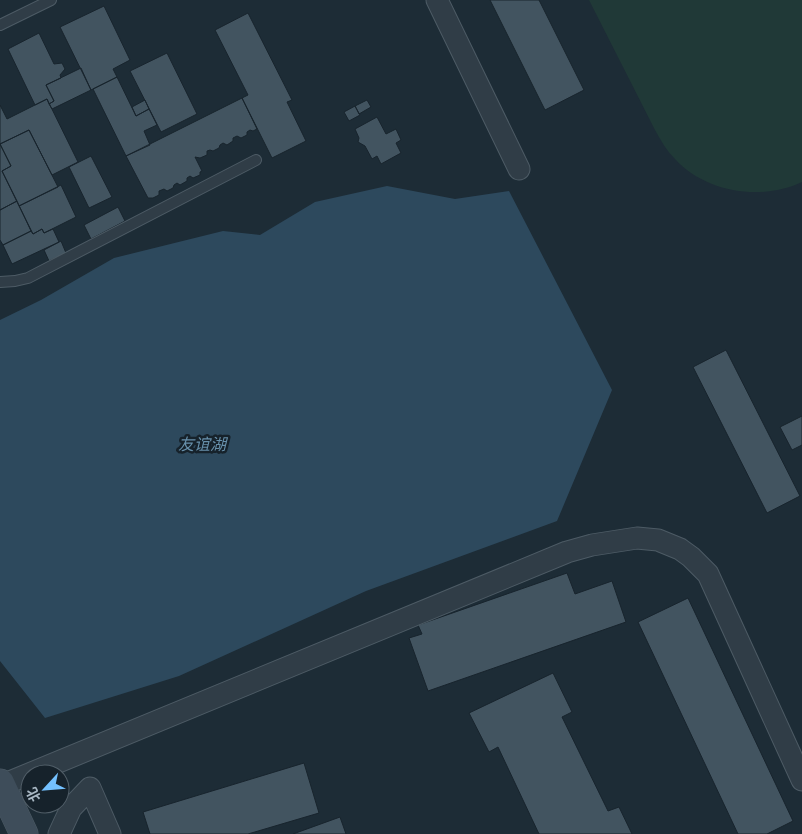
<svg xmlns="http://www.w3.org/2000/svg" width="802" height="834" font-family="Quicksand,'Noto Sans SC',sans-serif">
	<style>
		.green { fill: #203937 }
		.water { fill: #2d495d }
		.building { fill: #425460; stroke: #18242d }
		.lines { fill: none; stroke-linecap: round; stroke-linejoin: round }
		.lane-casing { stroke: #4d5b65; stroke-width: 12 }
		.street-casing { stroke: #4d5b65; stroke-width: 23 }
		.secondary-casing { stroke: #4d5b65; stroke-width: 29 }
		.lane { stroke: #303d47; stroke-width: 10 }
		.street { stroke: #303d47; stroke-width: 21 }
		.secondary { stroke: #3e4d5a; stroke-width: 28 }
		.labels { text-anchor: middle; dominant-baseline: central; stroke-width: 5; stroke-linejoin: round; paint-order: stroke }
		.water-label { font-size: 16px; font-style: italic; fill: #6790ab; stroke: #16222b }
	</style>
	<rect width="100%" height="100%" fill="#1d2c36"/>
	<!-- green -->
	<path class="green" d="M589 0H802V182C762 201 706 193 675 159 667 151 661 141 655 130Z"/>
	<!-- water -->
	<path class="water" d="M387 186 455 199 509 191 612 390 557 521 366 591 179 676 45 718 0 661V320L41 300 114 258 223 231 260 235 315 202Z"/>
	<!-- building -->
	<path class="building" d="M490 0H539L584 90 545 110Z
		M104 6 130 60 113 69 117 77 91 90 60 27Z
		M248 13 292 100 287 102 306 141 272 158 242 98 248 95 215 30Z
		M39 33 54 64 62 63 65 69 60 75 61 78 46 85 54 101 49 104 47 99 35 105 8 49Z
		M167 53 197 114 161 132 130 71Z
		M81 68 91 90 52 109 49 104 54 101 46 85Z
		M117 77 136 116 149 109 157 125 144 131 150 145 126 156 93 89Z
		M242 98 257 129 253 131 250 130 247 132V135L241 138 237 136 233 138V141L227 145 223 143 220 145 219 148 213 151 210 150 207 151V155L200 158 195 157 202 171 200 172V175L193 178 190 176 187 178V181L180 185 177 183 174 185 173 188 167 191 164 189 159 191V195L153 198H148L126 156Z
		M47 99 78 162 52 175 29 130 0 144V105L7 119Z
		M145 100 149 109 136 116 132 107Z
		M367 100 371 107 359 114 355 106Z
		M355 106 360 115 349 121 344 112Z
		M377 117 386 134 396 129 401 140 396 143 401 153 381 164 377 156 372 159 365 146 358 142 359 138 355 129Z
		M29 130 58 187 19 206 2 171 11 166 0 144Z
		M0 144 11 166 2 171 17 201 0 210Z
		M91 156 112 197 89 208 69 167Z
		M61 185 76 217 44 233 42 229 33 234 19 206Z
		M17 201 31 231 3 245 0 240V210Z
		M118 207 125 221 91 239 84 225Z
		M42 229 44 233 53 229 59 242 12 264 3 245 31 231 33 234Z
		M61 241 66 253 49 261 44 250Z
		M726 350 800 496 767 513 693 367Z
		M802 416V445L792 450 780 427Z
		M567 573 575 594 612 581 626 622 428 691 409 638 422 634 418 625Z
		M688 598 793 821 767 834H738L638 622Z
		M553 673 572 712 562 717 608 811 619 807 632 834H539L498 747 489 752 469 713Z
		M304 763 319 813 248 834H150L143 812Z
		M340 817 346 834H293Z"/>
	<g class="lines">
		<defs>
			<path id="lane" d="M0 25 51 0
				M0 282 15 281 28 278 256 160"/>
			<path id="street" d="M437 0 519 169
				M0 786 567 552 592 545 637 538 658 540 680 549 691 557 708 574 802 780
				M59 834 71 808 90 788 110 834"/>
			<path id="secondary" d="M0 783 24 834"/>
		</defs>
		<!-- lane casing -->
		<use href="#lane" class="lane-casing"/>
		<!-- street casing -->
		<use href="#street" class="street-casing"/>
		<!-- secondary casing -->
		<use href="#secondary" class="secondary-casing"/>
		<!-- lane -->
		<use href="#lane" class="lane"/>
		<!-- street -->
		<use href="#street" class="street"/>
		<!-- secondary -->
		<use href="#secondary" class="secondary"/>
	</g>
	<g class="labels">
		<!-- water labels -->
		<g class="water-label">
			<text x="202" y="444">友谊湖</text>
		</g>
	</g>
	<!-- north arrow -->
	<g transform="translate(45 789) rotate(244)"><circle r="24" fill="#16222b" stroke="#515e68"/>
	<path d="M0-4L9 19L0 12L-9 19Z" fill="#74c1ff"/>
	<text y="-8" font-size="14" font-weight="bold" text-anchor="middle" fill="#a9b8c4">北</text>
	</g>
</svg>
